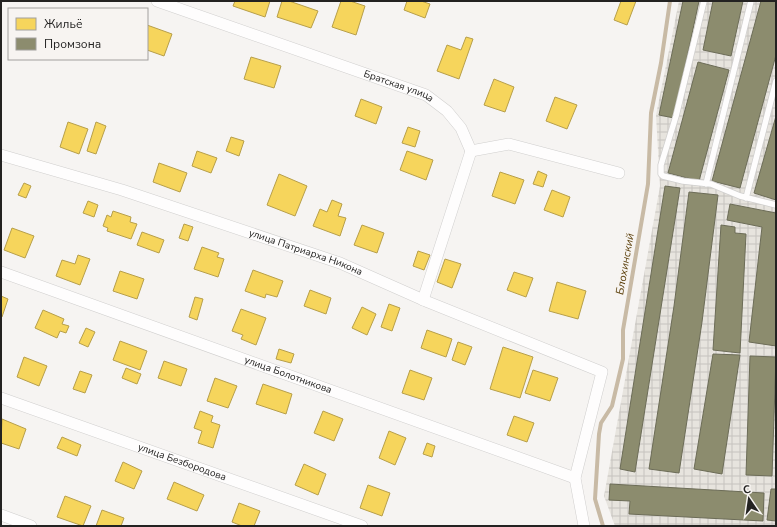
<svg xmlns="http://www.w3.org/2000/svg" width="777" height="527" font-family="'Nunito Sans',sans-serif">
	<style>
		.industrial { fill: url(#industrial-grid) }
		.homes { fill: #f6d55c; stroke: #b79f4a }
		.industry { fill: #8c8c6e; stroke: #6c6c57 }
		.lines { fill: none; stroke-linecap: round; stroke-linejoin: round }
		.stream { stroke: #c8baa5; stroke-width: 4 }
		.lane-casing { stroke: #d0cfce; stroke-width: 7 }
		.street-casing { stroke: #d0cfce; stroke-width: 12 }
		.lane { stroke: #fefdfd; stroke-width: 5.5 }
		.street { stroke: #fefdfd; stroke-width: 11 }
		.labels { text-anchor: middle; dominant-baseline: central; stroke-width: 4; stroke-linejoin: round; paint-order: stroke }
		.street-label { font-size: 10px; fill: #232221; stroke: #f7f4f1 }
		.water-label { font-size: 11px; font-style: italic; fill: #5c400c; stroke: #f7f4f1 }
	</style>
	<defs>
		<pattern id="industrial-grid" width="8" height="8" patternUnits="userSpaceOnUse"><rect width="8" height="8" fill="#e7e4de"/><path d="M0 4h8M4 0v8" fill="none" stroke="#c6c3be"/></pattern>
	</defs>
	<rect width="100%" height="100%" fill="#f6f4f2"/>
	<!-- industrial -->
	<path class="industrial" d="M679 1H776V526H615L604 496 660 186 656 115Z"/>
	<!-- homes -->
	<path class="homes" d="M235 1H270L265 17 233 6Z
		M282 1H289L318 11 311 28 277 17Z
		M341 1H350L365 6 356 35 332 27Z
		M407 1H421L430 4 425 18 404 10Z
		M621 1H636L627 25 614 20Z
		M147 25 172 34 164 56 147 50Z
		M466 37 473 39 459 79 437 71 447 45 461 50Z
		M251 57 281 66 274 88 244 79Z
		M494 79 514 87 505 112 484 105Z
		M555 97 577 105 567 129 546 121Z
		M361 99 382 107 376 124 355 116Z
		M68 122 88 129 79 154 60 147Z
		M96 122 106 126 96 154 87 151Z
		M408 127 420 131 415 147 402 143Z
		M231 137 244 141 239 156 226 151Z
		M197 151 217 158 211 173 192 166Z
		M407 151 433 160 426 180 400 170Z
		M159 163 187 173 180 192 153 182Z
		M538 171 547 175 543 187 533 184Z
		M500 172 524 180 515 204 492 196Z
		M279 174 307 186 295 216 267 205Z
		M24 183 31 186 26 198 18 195Z
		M552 190 570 197 563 217 544 210Z
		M332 200 342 204 338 216 346 218 340 236 313 226 320 209 327 212Z
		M88 201 98 205 94 217 83 213Z
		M113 211 131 217 130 222 137 224 131 239 107 231 108 228 103 226 107 215 111 217Z
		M184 224 193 227 188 241 179 238Z
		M362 225 384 233 377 253 354 245Z
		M12 228 34 236 25 258 4 250Z
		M142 232 164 240 159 253 137 245Z
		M202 247 219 253 217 257 224 259 218 277 194 269Z
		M418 251 430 255 424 270 413 266Z
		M78 255 90 259 80 285 56 276 62 260 75 264Z
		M445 259 461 264 452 288 437 282Z
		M253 270 283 281 277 297 266 294 265 298 245 291Z
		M120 271 144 279 137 299 113 291Z
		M514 272 533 278 526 297 507 290Z
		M557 282 586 291 578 319 549 311Z
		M310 290 331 298 326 314 304 306Z
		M1 296 8 299 2 317H1Z
		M195 297 203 299 197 320 189 317Z
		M389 304 400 308 392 331 381 327Z
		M362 307 376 314 367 335 352 328Z
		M241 309 266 318 256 345 241 339 243 335 232 331Z
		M43 310 64 319 62 324 69 326 66 333 60 331 57 338 35 328Z
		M86 328 95 332 88 347 79 343Z
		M427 330 452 339 446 357 421 348Z
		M120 341 147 351 140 370 113 360Z
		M458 342 472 347 465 365 452 360Z
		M503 347 533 357 520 398 490 389Z
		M279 349 294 354 291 363 276 359Z
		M24 357 47 366 39 386 17 377Z
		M164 361 187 369 181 386 158 378Z
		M126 368 141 374 137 384 122 378Z
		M410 370 432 378 424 400 402 393Z
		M533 370 558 378 550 401 525 393Z
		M80 371 92 375 85 393 73 389Z
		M215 378 237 386 228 408 207 401Z
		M263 384 292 394 286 414 256 404Z
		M200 411 213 416 211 422 220 425 213 448 198 443 202 431 194 428Z
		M323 411 343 419 334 441 314 433Z
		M514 416 534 423 527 442 507 435Z
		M2 419 26 429 19 449 1 443Z
		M389 431 406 438 395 465 379 458Z
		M62 437 81 445 77 456 57 448Z
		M427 443 435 446 432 457 423 454Z
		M123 462 142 471 134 489 115 481Z
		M304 464 326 474 318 495 295 485Z
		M174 482 204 495 197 511 167 499Z
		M368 485 390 493 382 516 360 508Z
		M65 496 91 506 83 526 57 517Z
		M239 503 260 511 254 526H242L232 522Z
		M102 510 124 518 121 526H96Z"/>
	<!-- industry -->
	<path class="industry" d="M683 1H699L674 118 659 115Z
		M713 1H743L731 56 703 50Z
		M761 1H776V55L740 188 712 181Z
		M698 62 729 70 699 181 668 173Z
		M776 116V200L754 193Z
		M665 186 680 188 635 472 620 469Z
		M689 192 718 195 702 322 679 473 649 469 674 306Z
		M730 204 776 213V346L749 342 762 227 727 220Z
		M721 225 735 227V233L746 234 740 353 713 350Z
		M713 354 740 355 722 474 694 469Z
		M750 356 776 357 772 476 746 475Z
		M610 484 764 493 763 521 629 514 630 501 609 500Z
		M771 489H776V521L767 520Z"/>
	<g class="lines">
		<!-- stream -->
		<path class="stream" d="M603 526 595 499 599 434 601 423 612 406 623 359V330L648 184 651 113 661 63 670 1"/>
		<defs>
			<path id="lane" d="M704 1 676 116 661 165V174L663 176 683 181 711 184 740 196 776 205
				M706 184 751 1
				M746 198 776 81"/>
			<g id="street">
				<path id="s1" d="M157 1 426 95 447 111 461 128 471 151 509 144 619 173"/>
				<path id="s2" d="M1 155 122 190 340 263 428 302 602 372 575 478 584 526"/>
				<path id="s3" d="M1 272 575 478"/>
				<path d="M423 300 471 151"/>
				<path id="s4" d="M1 398 362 526"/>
				<path d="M1 515 31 526"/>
			</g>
		</defs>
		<!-- lane casing -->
		<use href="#lane" class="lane-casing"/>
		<!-- street casing -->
		<use href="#street" class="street-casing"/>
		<!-- lane -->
		<use href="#lane" class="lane"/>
		<!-- street -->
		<use href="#street" class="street"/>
	</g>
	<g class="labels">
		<!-- street labels -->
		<g class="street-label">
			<text stroke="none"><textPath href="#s1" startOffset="256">Братская улица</textPath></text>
			<text stroke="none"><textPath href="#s2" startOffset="320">улица Патриарха Никона</textPath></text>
			<text stroke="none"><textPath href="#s3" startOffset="305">улица Болотникова</textPath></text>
			<text stroke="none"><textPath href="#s4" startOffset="192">улица Безбородова</textPath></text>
		</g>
		<!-- water labels -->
		<g class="water-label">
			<text transform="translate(625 264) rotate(-80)">Блохинский</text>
		</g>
	</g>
	<!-- border -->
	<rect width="777" height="527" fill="none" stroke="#232221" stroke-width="4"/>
	<!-- legend -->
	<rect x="8" y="8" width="140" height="52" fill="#f7f4f1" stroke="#a2a09e"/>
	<rect x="16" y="18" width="20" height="12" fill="#f6d55c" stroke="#a2a09e"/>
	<text x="44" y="28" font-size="12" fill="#232221">Жильё</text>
	<rect x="16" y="38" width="20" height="12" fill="#8c8c6e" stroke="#a2a09e"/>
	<text x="44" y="48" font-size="12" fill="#232221">Промзона</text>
	<!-- north arrow -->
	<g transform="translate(749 499) rotate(347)" stroke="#f7f4f1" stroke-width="3" paint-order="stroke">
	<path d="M0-3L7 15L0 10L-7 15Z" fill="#232221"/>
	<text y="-6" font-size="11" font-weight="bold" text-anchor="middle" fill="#232221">С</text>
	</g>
</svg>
